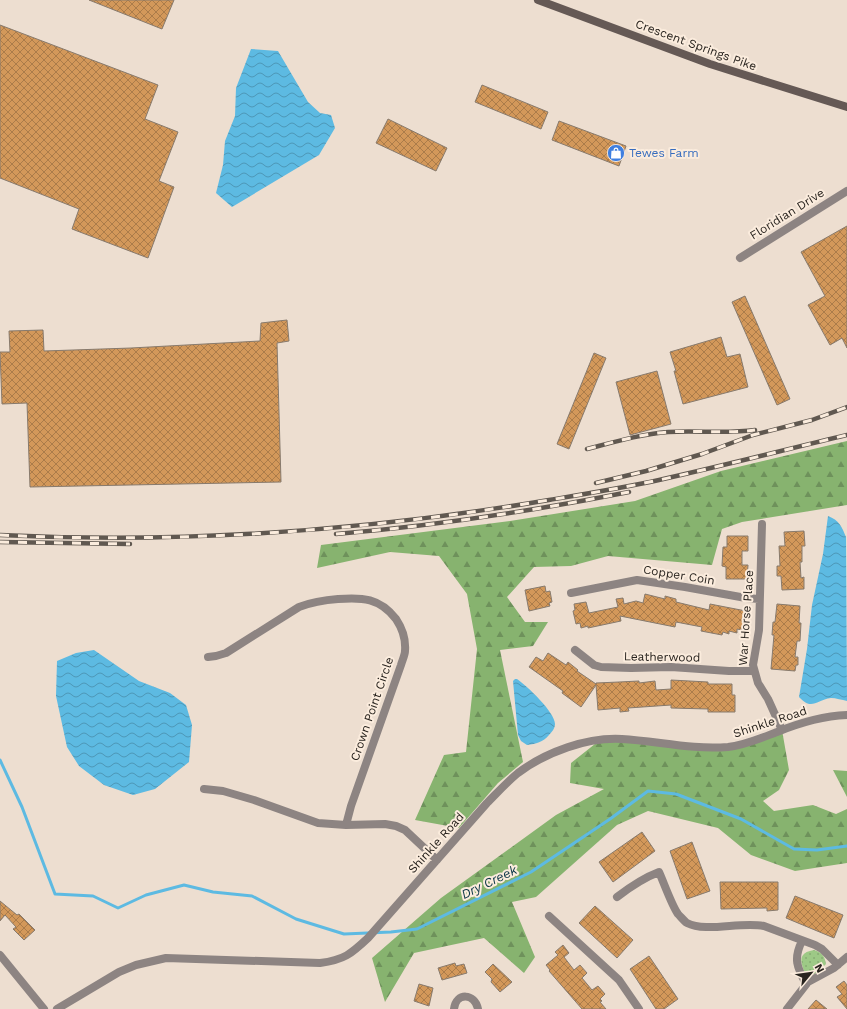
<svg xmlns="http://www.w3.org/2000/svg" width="847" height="1009" font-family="'Work Sans',sans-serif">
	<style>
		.grass { fill: url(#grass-dots) }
		.forest { fill: url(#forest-firs) }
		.water { fill: url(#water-waves) }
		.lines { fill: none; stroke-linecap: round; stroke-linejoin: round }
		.stream { stroke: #5dbae2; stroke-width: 3 }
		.building { fill: url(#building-cross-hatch); stroke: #877a6d }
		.minor { stroke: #8d8482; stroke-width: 8 }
		.secondary { stroke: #655955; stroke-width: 8 }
		.rail-casing { stroke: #605850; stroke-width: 4.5 }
		.rail { stroke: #fbecdd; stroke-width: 3; stroke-dasharray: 9; stroke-linecap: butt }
		.labels { text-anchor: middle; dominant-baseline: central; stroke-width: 4; stroke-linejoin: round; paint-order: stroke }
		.street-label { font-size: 12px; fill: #28231e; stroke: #fbecdd }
		.shop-label { font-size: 12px; fill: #366cbe; stroke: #fbecdd; text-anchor: start }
		.water-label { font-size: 13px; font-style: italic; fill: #0c3748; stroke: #fbecdd }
	</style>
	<defs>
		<pattern id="grass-dots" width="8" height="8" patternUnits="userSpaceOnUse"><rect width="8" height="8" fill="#9dc986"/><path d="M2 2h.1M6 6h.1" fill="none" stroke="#87ac73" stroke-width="1.8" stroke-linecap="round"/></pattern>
		<pattern id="forest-firs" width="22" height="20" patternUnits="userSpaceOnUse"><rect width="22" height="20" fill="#87b36f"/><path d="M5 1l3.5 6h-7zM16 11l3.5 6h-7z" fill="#6e915b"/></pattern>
		<pattern id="water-waves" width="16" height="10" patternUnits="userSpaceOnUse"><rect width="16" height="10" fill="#5dbae2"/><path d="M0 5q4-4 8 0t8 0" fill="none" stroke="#4d97b7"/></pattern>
		<pattern id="building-cross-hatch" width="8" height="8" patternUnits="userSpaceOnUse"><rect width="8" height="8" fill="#d3985a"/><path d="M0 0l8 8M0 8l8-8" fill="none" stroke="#ab7c4a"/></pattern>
	</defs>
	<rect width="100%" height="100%" fill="#edded0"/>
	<!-- grass -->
	<path class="grass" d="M814 950C822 952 825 957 826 964L818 972 808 977C805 974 804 972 803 968 799 957 802 952 814 950Z"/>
	<!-- forest -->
	<path class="forest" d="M847 441V505L742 522 722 529 712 565 608 556 571 566 534 567 507 597 525 622H548L533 646 500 650 523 762 498 783 459 828 415 820 444 755 466 752 477 649 467 594 439 556 390 552 317 568 321 545 510 521 635 501 721 471Z
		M782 730 789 770 779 790 763 801 774 811 813 805 836 814 847 809V863L795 871 751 855 718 828 648 811 617 825 536 897 512 902 535 957 524 973 484 938 414 953 385 1002 372 958 441 898 556 815 604 789 570 783 571 763 600 740 728 747Z
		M833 770 847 771V797Z"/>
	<!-- water -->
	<path class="water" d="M251 49 278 51 308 102 320 113 331 115 335 128 319 155 232 207 216 193 223 165 225 141 235 116 236 88Z
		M828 516C839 520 842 527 846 537L847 701C842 700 836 698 831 698 816 700 812 711 799 697L807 649 812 605 823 554Z
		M94 650 139 681 170 693 186 705 192 725 189 762 155 789 133 795 104 785 79 766 67 747 56 696 57 661 76 653Z
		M515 679H517C527 686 555 712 555 724 555 728 552 732 549 735 543 742 536 744 527 745L521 741 518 735 513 681Z"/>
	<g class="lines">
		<!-- stream -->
		<path class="stream" d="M0 760 22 807 55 894 93 896 118 908 146 895 184 885 213 892 252 896 296 919 344 934 391 932 417 929 531 872 610 819 648 791 676 794 741 819 794 849 817 850 847 846"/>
	</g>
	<!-- building -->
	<path class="building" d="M89 0H174L162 29Z
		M0 25 158 85 145 119 178 132 159 181 174 187 148 258 72 229 79 209 0 178Z
		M482 85 548 112 541 129 475 102Z
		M388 119 447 148 436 171 376 143Z
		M559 121 626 146 619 166 552 140Z
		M847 226V348L842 338 830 345 808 305 825 296 801 252Z
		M745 296 790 399 777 405 732 302Z
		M287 320 289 341 277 343 281 482 30 487 27 403 2 404 0 352H10L9 331 43 330 44 351 131 348 260 341 261 323Z
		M721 337 727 357 740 354 748 387 683 404 674 371H676L670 352Z
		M594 353 606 358 569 449 557 444Z
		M657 371 671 424 630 435 616 382Z
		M804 531 805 546H802V562H800L801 578 804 577V589L782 590 781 576H777V566H780L779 546H785L784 532Z
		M727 536H748V551H742V565H748L747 579H726V567L722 566 723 547H727Z
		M545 586 546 592 550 591 552 602 549 603 550 606 529 611 525 590Z
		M645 594 665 599V596L676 599V602L709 610 710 604 746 611 742 630 737 629V633L729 631V634L723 632 722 635 701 631 702 627 676 622 675 627 620 616 621 621 588 628V626L581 628 580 623 576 624 573 611 575 610 574 604 586 602 589 613 618 607 616 599 623 598 624 604 636 601 643 603Z
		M777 604 800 606 799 623H801L800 641H797L795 657H798V665H796L795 671 771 669 774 635H772L773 622H775Z
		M548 653 566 665 568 662 578 670 577 671 596 684V683L619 682 639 681V683L655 681 656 690 671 689V680L708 682V684H732V695H735V712H708V709L671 708V705L628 708 629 711 620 712V708L598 710 596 685 581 707 562 693 563 691 529 667 536 657 543 661Z
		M642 832 655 851 613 882 599 862Z
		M692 842 710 891 687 899 670 851Z
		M720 882H778V910L767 911V908L721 909Z
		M795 896 843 915 834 938 786 918Z
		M0 901 17 915 19 914 35 930 24 940 13 929 16 927 5 915 0 921Z
		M595 906 633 940 617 958 579 923Z
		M563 945 569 953 564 957 574 970 580 965 587 973 582 978 592 990 598 986 605 994 600 999 602 1001 600 1002 606 1009H582L549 971 550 970 546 965 558 955 555 952Z
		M649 956 678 999 664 1009H656L630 969Z
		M455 963 456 966 464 964 467 973 442 980 438 968Z
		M493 964 512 982 500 992 491 982 492 979 485 972Z
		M844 981 847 985V1009L837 997 842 994 836 987Z
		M419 984 433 988 429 1006 414 1001Z
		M816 1000 827 1009H808Z"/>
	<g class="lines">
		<!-- minor -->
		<path class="minor" d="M740 258 847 191
			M762 524 759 630 753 665 758 683 768 699 782 730
			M571 593 637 580 685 587 746 598 759 599
			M575 650 594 665 601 667 631 668 671 667 729 671H754
			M208 657 216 656 226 653 299 607C312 602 324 600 338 599 362 597 380 598 396 619 402 628 406 639 405 651 405 655 402 661 401 665L351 806 346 825
			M204 789 223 791 254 800 318 823 346 825 385 824 396 826 405 830 437 860
			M617 897C630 887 643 878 659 872 664 883 672 906 678 914 681 917 684 921 687 923 706 933 741 921 764 926L815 945 822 949 838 965
			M549 916 619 980 639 1009
			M802 941C793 959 797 967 806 984
			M0 955 44 1009
			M57 1009 119 972 136 965 166 958 320 963C344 960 351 954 368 938L487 803C497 793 507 782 518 773 546 752 587 737 622 739 657 741 692 750 728 747 745 745 761 738 777 732 799 723 823 716 847 715
			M454 1009C456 992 475 993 478 1009
			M787 1009 808 982 834 968 847 957"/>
		<!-- secondary -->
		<path class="secondary" d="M538 0 710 64 847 107"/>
		<defs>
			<path id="rail" d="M587 449C614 442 641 434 668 432 697 430 726 434 755 430
				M596 483 646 471 702 454 753 435 812 420 847 407
				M336 534C434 526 532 511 629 492
				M0 535C185 544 366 531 549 500 585 494 622 488 659 480 722 466 784 450 847 435
				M0 542 130 544"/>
		</defs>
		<!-- rail casing -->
		<use href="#rail" class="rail-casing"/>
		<!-- rail -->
		<use href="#rail" class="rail"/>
	</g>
	<!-- icons -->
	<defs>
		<symbol id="shop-disc" viewBox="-11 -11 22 22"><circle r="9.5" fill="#3f7fe0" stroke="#fbecdd"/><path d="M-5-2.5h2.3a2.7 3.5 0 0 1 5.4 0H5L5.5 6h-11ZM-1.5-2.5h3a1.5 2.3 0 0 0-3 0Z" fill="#fff"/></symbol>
	</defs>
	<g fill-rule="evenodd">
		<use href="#shop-disc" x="606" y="143" width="20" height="20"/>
	</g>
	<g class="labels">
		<!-- street labels -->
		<g class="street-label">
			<text transform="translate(696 45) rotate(20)">Crescent Springs Pike</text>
			<text transform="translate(787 214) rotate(-32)">Floridian Drive</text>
			<text transform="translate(679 575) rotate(9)">Copper Coin</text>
			<text transform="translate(746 618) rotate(-86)">War Horse Place</text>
			<text transform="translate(662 657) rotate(1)">Leatherwood</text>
			<text transform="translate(372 709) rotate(-71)">Crown Point Circle</text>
			<text transform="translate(770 722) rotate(-18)">Shinkle Road</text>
			<text transform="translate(436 843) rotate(-48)">Shinkle Road</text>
		</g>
		<!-- shop labels -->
		<g class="shop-label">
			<text x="629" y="153">Tewes Farm</text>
		</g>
		<!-- water labels -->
		<g class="water-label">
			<text transform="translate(489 882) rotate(-26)">Dry Creek</text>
		</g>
	</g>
	<!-- north arrow -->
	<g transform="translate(811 973) rotate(61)" stroke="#fbecdd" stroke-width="3" paint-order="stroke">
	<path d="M0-3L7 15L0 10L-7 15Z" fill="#28231e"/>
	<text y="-6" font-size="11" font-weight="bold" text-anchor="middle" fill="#28231e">N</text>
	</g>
</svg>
